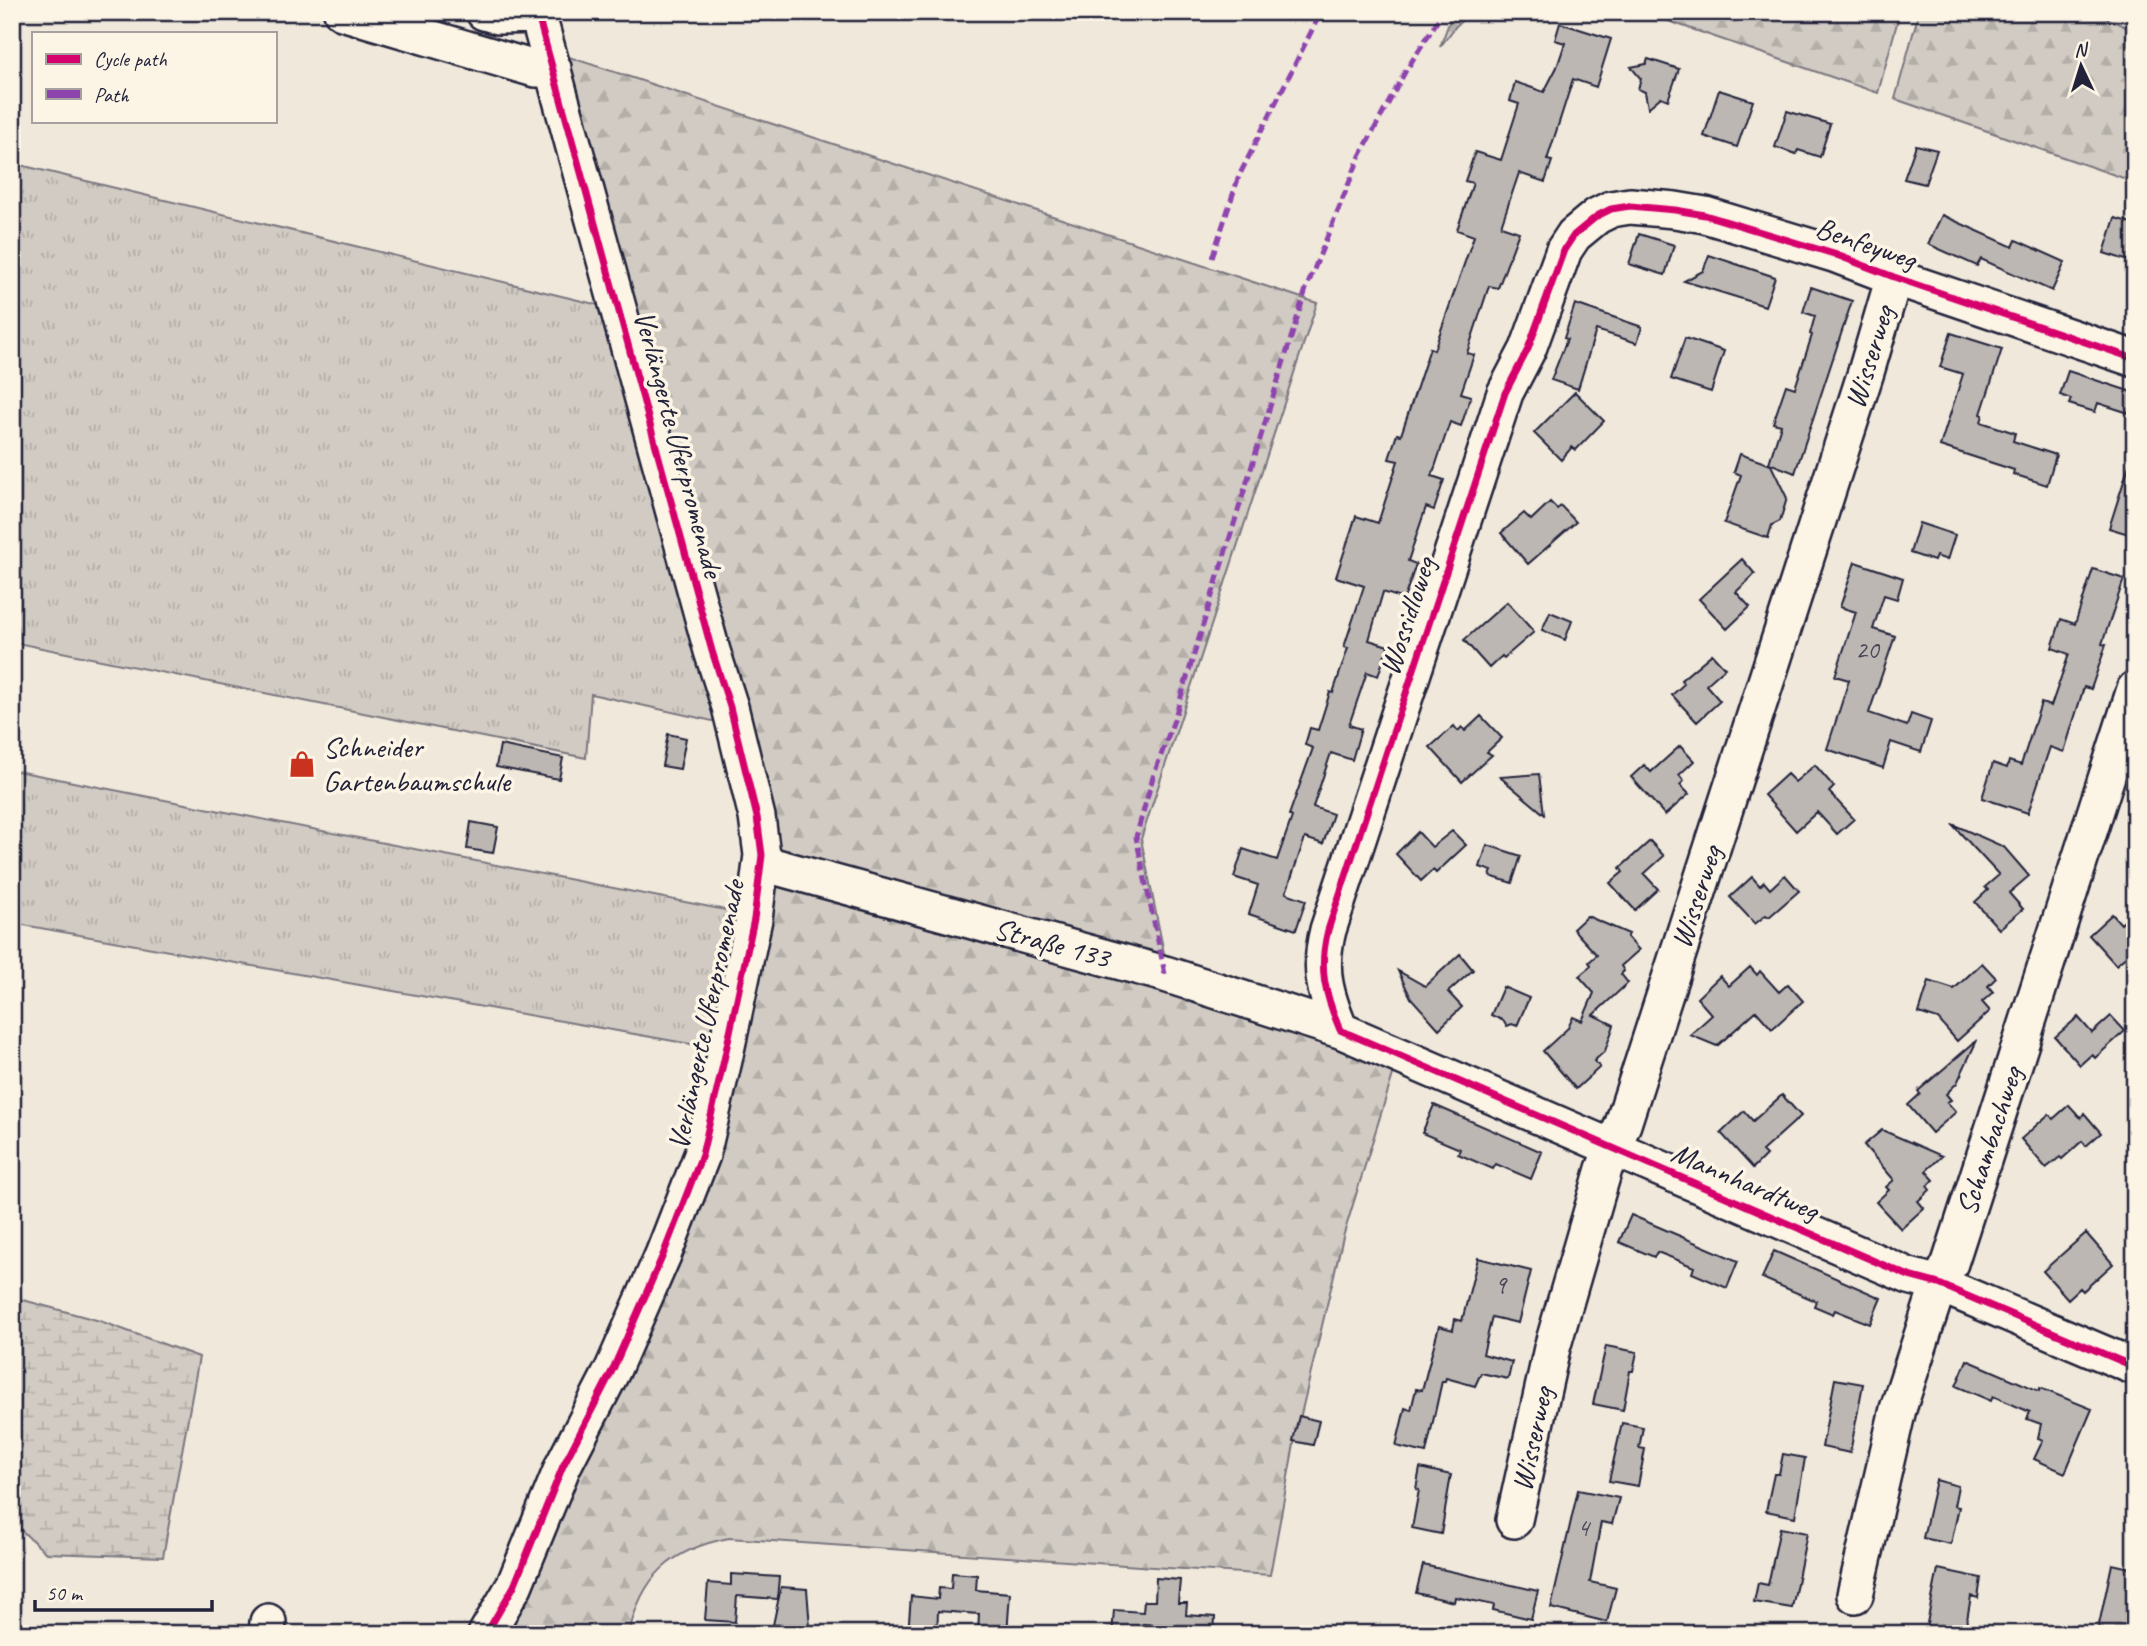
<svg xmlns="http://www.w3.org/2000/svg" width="2147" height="1646" font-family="Caveat,sans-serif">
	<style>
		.forest { fill: url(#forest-firs); stroke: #7a767f; stroke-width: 2 }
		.wetland { fill: url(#wetland-marsh); stroke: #7a767f; stroke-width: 2 }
		.park { fill: url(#park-tufts); stroke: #7a767f; stroke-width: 2 }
		.building { fill: #bcb7b3; stroke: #22223b; stroke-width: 2 }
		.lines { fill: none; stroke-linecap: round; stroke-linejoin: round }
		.minor-casing { stroke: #22223b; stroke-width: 40 }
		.minor { stroke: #fcf5e5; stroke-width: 35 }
		.quiet { stroke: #8e44ad; stroke-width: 5; stroke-dasharray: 10 5; stroke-linecap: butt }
		.cycleway-casing { stroke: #fcf5e5; stroke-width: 11 }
		.cycleway { stroke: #d6006c; stroke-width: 7 }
		.labels { text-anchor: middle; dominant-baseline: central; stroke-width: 7; stroke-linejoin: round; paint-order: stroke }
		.number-label { font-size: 26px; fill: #484759 }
		.street-label { font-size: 30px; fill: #22223b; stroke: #fcf5e5 }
		.poi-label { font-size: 30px; fill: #22223b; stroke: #fcf5e5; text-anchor: start }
	</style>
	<defs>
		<pattern id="forest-firs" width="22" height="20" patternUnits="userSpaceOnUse" patternTransform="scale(1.75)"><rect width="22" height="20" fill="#d1cbc3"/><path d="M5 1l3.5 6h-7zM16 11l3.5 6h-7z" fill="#b3aea8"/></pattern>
		<pattern id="wetland-marsh" width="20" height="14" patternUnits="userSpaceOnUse" patternTransform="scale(1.75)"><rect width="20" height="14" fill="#d1cbc3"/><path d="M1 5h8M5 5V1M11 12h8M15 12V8" fill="none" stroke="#b3aea8"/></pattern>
		<pattern id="park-tufts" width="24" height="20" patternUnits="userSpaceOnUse" patternTransform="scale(1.75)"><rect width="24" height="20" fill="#d1cbc3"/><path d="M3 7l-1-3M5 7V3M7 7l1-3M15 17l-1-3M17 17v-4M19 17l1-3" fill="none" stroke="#b3aea8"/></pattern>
	</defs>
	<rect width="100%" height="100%" fill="#efe8db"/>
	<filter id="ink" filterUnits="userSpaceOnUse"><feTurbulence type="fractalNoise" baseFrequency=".0143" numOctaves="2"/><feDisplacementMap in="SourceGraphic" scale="14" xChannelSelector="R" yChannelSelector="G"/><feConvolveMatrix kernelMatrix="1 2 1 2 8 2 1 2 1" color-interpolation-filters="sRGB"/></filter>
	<g filter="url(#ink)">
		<!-- forest -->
		<path class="forest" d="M1453 12H1471L1456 26 1440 47Z
			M1642 12H1900L1878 93Z
			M1919 12H2093L2135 31V182L1895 99Z
			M566 56 1317 303 1141 839 1166 963 1395 1068 1343 1237 1294 1444 1270 1575 729 1538C672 1549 641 1576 629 1634H498L725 1128 744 1056 771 891Z"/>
		<!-- wetland -->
		<path class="wetland" d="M12 1297 100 1321 199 1357 163 1557 46 1553 12 1522Z"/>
		<!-- park -->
		<path class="park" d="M12 163 607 307 717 722 591 694 586 758 12 642Z
			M12 770 746 914 724 1050 12 923Z"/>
		<!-- building -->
		<path class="building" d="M1560 23 1611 39 1596 87 1573 79 1547 160 1552 161 1545 182 1519 173 1501 226 1519 232 1498 288 1489 286 1467 353 1474 355 1461 393 1471 396 1461 426 1450 422 1432 476 1444 480 1434 510 1426 507 1408 561 1416 564 1404 599 1383 592 1369 640 1388 646 1378 676 1367 672 1349 725 1361 729 1352 760 1331 753 1313 807 1333 814 1323 844 1305 838 1286 893 1306 900 1296 930 1249 914 1258 885 1234 877 1243 849 1277 860 1292 817 1289 815 1313 748 1305 745 1310 728 1318 730 1330 692 1333 693 1348 648 1344 647 1364 586 1336 577 1356 516 1378 523 1398 461 1389 459 1397 434 1401 435 1430 348 1434 350 1474 236 1457 230 1473 183 1465 181 1475 152 1501 160 1519 104 1510 101 1515 82 1544 92 1557 67 1565 43 1555 40Z
			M1648 59 1679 69 1668 100 1661 97 1648 108 1645 92 1638 89 1641 79 1631 67 1646 64Z
			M1719 90 1753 101 1737 147 1704 136Z
			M1787 111 1830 124 1820 157 1798 150 1796 154 1775 147Z
			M1916 145 1937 150 1925 184 1904 179Z
			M1942 215 2013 247 2016 240 2065 262 2052 291 1981 259 1977 266 1928 244Z
			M2115 218 2135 224V263L2104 253Z
			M1639 234 1674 245 1665 275 1629 264Z
			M1709 255 1775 277 1765 306 1684 281 1703 271Z
			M1811 287 1852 301 1795 473 1769 463 1781 425 1773 423 1786 385 1795 388 1812 335 1810 334 1815 316 1803 312Z
			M1575 304 1642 327 1637 343 1596 330 1578 389 1551 380 1567 339 1564 338Z
			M1951 333 2002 349 1981 414 1983 415 1981 422 2015 433 2013 441 2056 455 2047 485 2013 474 2014 470 1940 446 1963 374 1940 367Z
			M1685 338 1724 351 1711 392 1671 379Z
			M2068 371 2135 393V415L2098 403 2095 412 2069 404 2071 399 2060 395Z
			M1575 392 1604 421 1576 450 1572 447 1561 460 1534 433Z
			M1740 454 1771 465 1787 498 1780 521 1772 525 1768 538 1724 523 1741 475 1734 472Z
			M2131 459H2135V536L2109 528Z
			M1550 502 1557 509 1561 506 1576 522 1528 564 1501 533 1524 513 1531 520Z
			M1919 523 1955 535 1947 560 1936 556 1934 561 1910 553Z
			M1742 559 1755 574 1736 592 1750 607 1727 629 1699 599Z
			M1855 562 1903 578 1897 599 1884 595 1873 629 1895 636 1869 713 1907 726 1911 714 1931 721 1921 752 1891 742 1883 768 1827 749 1849 680 1835 676 1856 612 1840 607Z
			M2093 569 2124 579 2102 644 2106 645 2091 689 2084 687 2064 752 2050 747 2028 813 1982 798 1993 763 2007 768 2009 761 2021 765 2041 703 2051 706 2069 654 2052 648 2061 619 2075 624Z
			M1507 602 1534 632 1504 658 1502 656 1489 668 1464 640Z
			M1550 612 1572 621 1565 640 1542 630Z
			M1712 654 1725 668 1706 685 1720 701 1697 722 1672 695 1684 684 1681 680Z
			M1481 716 1502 738 1487 752 1492 755 1462 782 1430 747 1454 726 1458 731 1462 727 1465 731Z
			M668 734 686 738 680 769 662 766Z
			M500 745 563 758 559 779 496 767Z
			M1680 746 1694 761 1679 775 1684 781 1680 785 1689 794 1665 815 1631 777 1644 765 1651 772Z
			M1815 765 1834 787 1829 792 1854 819 1837 834 1817 812 1796 831 1764 795 1787 774 1795 782Z
			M1539 774 1544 814 1500 777Z
			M471 822 498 827 493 853 467 849Z
			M1952 824 2004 847 2029 876 2009 893 2023 909 1999 929 1975 902 1988 890 1985 887 1999 875Z
			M1452 831 1466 845 1436 873 1433 870 1421 881 1396 854 1418 832 1432 847Z
			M1650 841 1664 856 1644 874 1658 889 1635 910 1610 883 1623 872 1620 868Z
			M1487 845 1521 856 1512 883 1490 876 1492 871 1480 867Z
			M1785 875 1799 891 1769 917 1766 915 1755 924 1730 897 1752 877 1760 886 1764 882 1770 889Z
			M2135 911V949L2116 965 2089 935 2112 914 2121 924Z
			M1587 916 1629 934 1627 937 1639 950 1621 966 1624 971 1621 974 1628 983 1593 1015 1614 1025 1605 1051 1594 1061 1600 1067 1576 1089 1543 1051 1568 1028 1573 1017 1582 1021 1594 993 1579 976 1591 966 1589 962 1597 955 1573 929Z
			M1460 954 1473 970 1448 992 1462 1007 1439 1029 1411 998 1398 971 1425 986Z
			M1982 963 1996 978 1988 986 1993 992 1982 1002 1990 1011 1957 1041 1938 1019 1919 1013 1929 981 1954 989Z
			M1750 967 1757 975 1760 971 1779 992 1788 984 1803 1001 1772 1029 1756 1011 1717 1046 1690 1035 1712 1015 1697 998 1720 976 1729 986Z
			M1503 987 1529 998 1517 1026 1512 1024 1507 1026 1504 1021 1491 1015Z
			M2111 1016 2125 1031 2095 1058 2092 1054 2080 1065 2055 1037 2078 1017 2092 1033Z
			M1977 1040 1957 1083 1946 1094 1951 1100 1947 1102 1956 1112 1932 1133 1908 1105 1920 1094 1918 1091Z
			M1782 1095 1801 1116 1762 1151 1766 1155 1753 1168 1721 1133 1744 1111 1753 1121Z
			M1434 1105 1542 1152 1531 1179 1496 1164 1493 1169 1458 1154 1460 1149 1422 1133Z
			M2069 1105 2081 1118 2084 1113 2101 1133 2086 1146 2082 1141 2062 1159 2060 1157 2046 1168 2021 1139 2049 1114 2053 1119Z
			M1882 1130 1942 1156 1926 1171 1934 1180 1927 1186 1930 1190 1918 1201 1924 1208 1901 1229 1876 1202 1889 1190 1886 1187 1894 1180 1864 1145Z
			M1631 1215 1738 1261 1727 1288 1692 1273 1694 1267 1675 1259 1657 1252 1654 1257 1619 1242Z
			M2086 1233 2113 1264 2083 1291 2080 1288 2068 1299 2043 1271Z
			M1774 1251 1881 1298 1870 1324 1835 1310 1833 1314 1814 1306 1816 1301 1762 1278Z
			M1478 1258 1531 1271 1518 1323 1492 1317 1483 1354 1512 1362 1508 1379 1481 1373 1475 1386 1446 1378 1445 1381H1442L1426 1453 1396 1446 1405 1408 1411 1410 1416 1389 1422 1390 1439 1326 1453 1330 1455 1319 1462 1321Z
			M1606 1346 1637 1352 1633 1371H1630L1623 1410 1593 1404Z
			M1967 1360 2039 1391 2040 1388 2092 1409 2065 1473 2034 1459 2043 1440 2038 1438 2041 1424 2027 1419 2030 1412 1993 1396 1991 1401 1956 1386Z
			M1835 1379 1863 1384 1850 1453 1822 1447Z
			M1299 1416 1319 1421 1313 1445 1293 1441Z
			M1622 1423 1643 1427 1639 1448 1645 1449 1638 1486 1609 1481Z
			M1783 1454 1805 1458 1795 1517 1766 1511 1774 1474H1779Z
			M1420 1468 1451 1475 1441 1534 1412 1528 1419 1490 1416 1489Z
			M1936 1480 1958 1486 1954 1506 1959 1507 1951 1544 1923 1538Z
			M1578 1490 1619 1498 1612 1524 1601 1522 1590 1582 1616 1588 1607 1622 1551 1608Z
			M1780 1528 1807 1533 1792 1608 1754 1602 1758 1583 1768 1585Z
			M2112 1564 2135 1569V1609L2132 1608 2126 1634H2097Z
			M1423 1565 1538 1591 1531 1619 1493 1610 1494 1605 1455 1597 1454 1602 1416 1593Z
			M1938 1569 1981 1578 1978 1598 1971 1596 1965 1632 1957 1631 1956 1634 1926 1628Z
			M952 1573 977 1575 976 1590 1010 1593 1007 1634H978L979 1614 938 1611 937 1634H908L911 1596 938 1599 939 1588 951 1589Z
			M731 1574 779 1577 777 1599 737 1596 735 1622 705 1620 708 1583 731 1585Z
			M1156 1578 1180 1580 1178 1603H1187L1186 1615 1215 1617 1214 1634H1183L1184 1627 1143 1624V1634H1112L1114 1610 1143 1612 1144 1601H1155Z
			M781 1587 807 1589 810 1628 773 1625Z"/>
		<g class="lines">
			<defs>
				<path id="minor" d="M342 12 535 69 553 68
					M484 12 498 16 538 15
					M762 863 1165 974 1340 1030 1909 1276 1939 1284 2135 1367
					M1340 1030C1325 994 1318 969 1328 930L1505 393 1528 349 1564 250 1574 235 1597 216 1611 209 1630 206 1675 210 1705 215 1834 254 1894 277 2135 359
					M1514 1520 1552 1348 1604 1169 1623 1124 1866 372 1894 277
					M1855 1595 1898 1409 1939 1284 1950 1263 2135 689
					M267 1634 268 1622
					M486 1634 514 1586 563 1466 613 1369 663 1255 702 1155 724 1060 754 919 762 855 757 817 730 707 712 651 537 12"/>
			</defs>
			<!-- minor casing -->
			<use href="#minor" class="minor-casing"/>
			<!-- minor -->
			<use href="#minor" class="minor"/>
			<!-- quiet -->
			<path class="quiet" d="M1212 258 1239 176 1321 12
				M1165 974 1136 837 1153 777 1174 720 1306 289 1360 156 1405 72 1443 12"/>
			<defs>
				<path id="cycleway" d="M2135 359 1894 277 1834 254 1705 215 1675 210 1630 206 1611 209 1597 216 1574 235 1564 250 1528 349 1505 393 1328 930C1318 969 1325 994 1340 1030L1909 1276 1939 1284 2135 1367
					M486 1634 514 1586 563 1466 613 1369 663 1255 702 1155 724 1060 754 919 762 855 757 817 730 707 712 651 537 12"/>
			</defs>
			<!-- cycleway casing -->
			<use href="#cycleway" class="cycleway-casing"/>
			<!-- cycleway -->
			<use href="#cycleway" class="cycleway"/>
		</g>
	</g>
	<!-- icons -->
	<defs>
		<symbol id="shop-bare" viewBox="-9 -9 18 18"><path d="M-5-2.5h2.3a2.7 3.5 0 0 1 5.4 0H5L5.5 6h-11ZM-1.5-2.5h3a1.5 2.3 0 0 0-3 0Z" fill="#c8321e" stroke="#fcf5e5" stroke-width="2.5" paint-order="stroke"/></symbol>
	</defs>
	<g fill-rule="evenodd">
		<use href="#shop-bare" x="283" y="745" width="38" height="38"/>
	</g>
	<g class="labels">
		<!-- number labels -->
		<g class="number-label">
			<text x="1867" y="649">20</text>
			<text x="1500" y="1284">9</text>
			<text x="1583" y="1527">4</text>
		</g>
		<!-- street labels -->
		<g class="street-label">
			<text transform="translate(1866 243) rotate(19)">Benfeyweg</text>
			<text transform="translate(1869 357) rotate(-73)">Wisserweg</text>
			<text transform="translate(679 444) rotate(75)">Verlängerte Uferpromenade</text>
			<text transform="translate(1407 616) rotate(-72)">Wossidloweg</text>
			<text transform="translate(1696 897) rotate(-72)">Wisserweg</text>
			<text transform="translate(1052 943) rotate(15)">Straße 133</text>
			<text transform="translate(706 1015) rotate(-78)">Verlängerte Uferpromenade</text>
			<text transform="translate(1989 1141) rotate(-72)">Schambachweg</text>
			<text transform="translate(1745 1181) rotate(23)">Mannhardtweg</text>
			<text transform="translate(1532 1439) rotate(-78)">Wisserweg</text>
		</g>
		<!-- poi labels -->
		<g class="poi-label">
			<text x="323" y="747">Schneider<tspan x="323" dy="34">Gartenbaumschule</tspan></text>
		</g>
	</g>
	<!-- margin -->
	<rect width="2147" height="1646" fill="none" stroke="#fcf5e5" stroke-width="42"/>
	<rect x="21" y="21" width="2105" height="1604" fill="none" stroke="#22223b" stroke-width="2.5" filter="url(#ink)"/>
	<!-- legend -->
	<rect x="32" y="32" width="245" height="91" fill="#fcf5e5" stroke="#a5a1a1" stroke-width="2"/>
	<rect x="46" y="54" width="35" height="10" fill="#d6006c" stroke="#a5a1a1" stroke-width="2"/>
	<text x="94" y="66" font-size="21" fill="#22223b">Cycle path</text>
	<rect x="46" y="89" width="35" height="10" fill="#8e44ad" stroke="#a5a1a1" stroke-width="2"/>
	<text x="94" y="102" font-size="21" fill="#22223b">Path</text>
	<!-- north arrow -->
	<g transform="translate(2081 66) rotate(356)" stroke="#fcf5e5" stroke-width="5" paint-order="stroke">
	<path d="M0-5L12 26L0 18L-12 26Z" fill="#22223b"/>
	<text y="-10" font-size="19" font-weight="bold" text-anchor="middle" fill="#22223b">N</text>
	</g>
	<!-- scale -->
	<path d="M35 1600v10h177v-10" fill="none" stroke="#22223b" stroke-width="3.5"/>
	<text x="46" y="1600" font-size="21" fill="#22223b" stroke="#fcf5e5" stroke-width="5" paint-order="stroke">50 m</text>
</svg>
